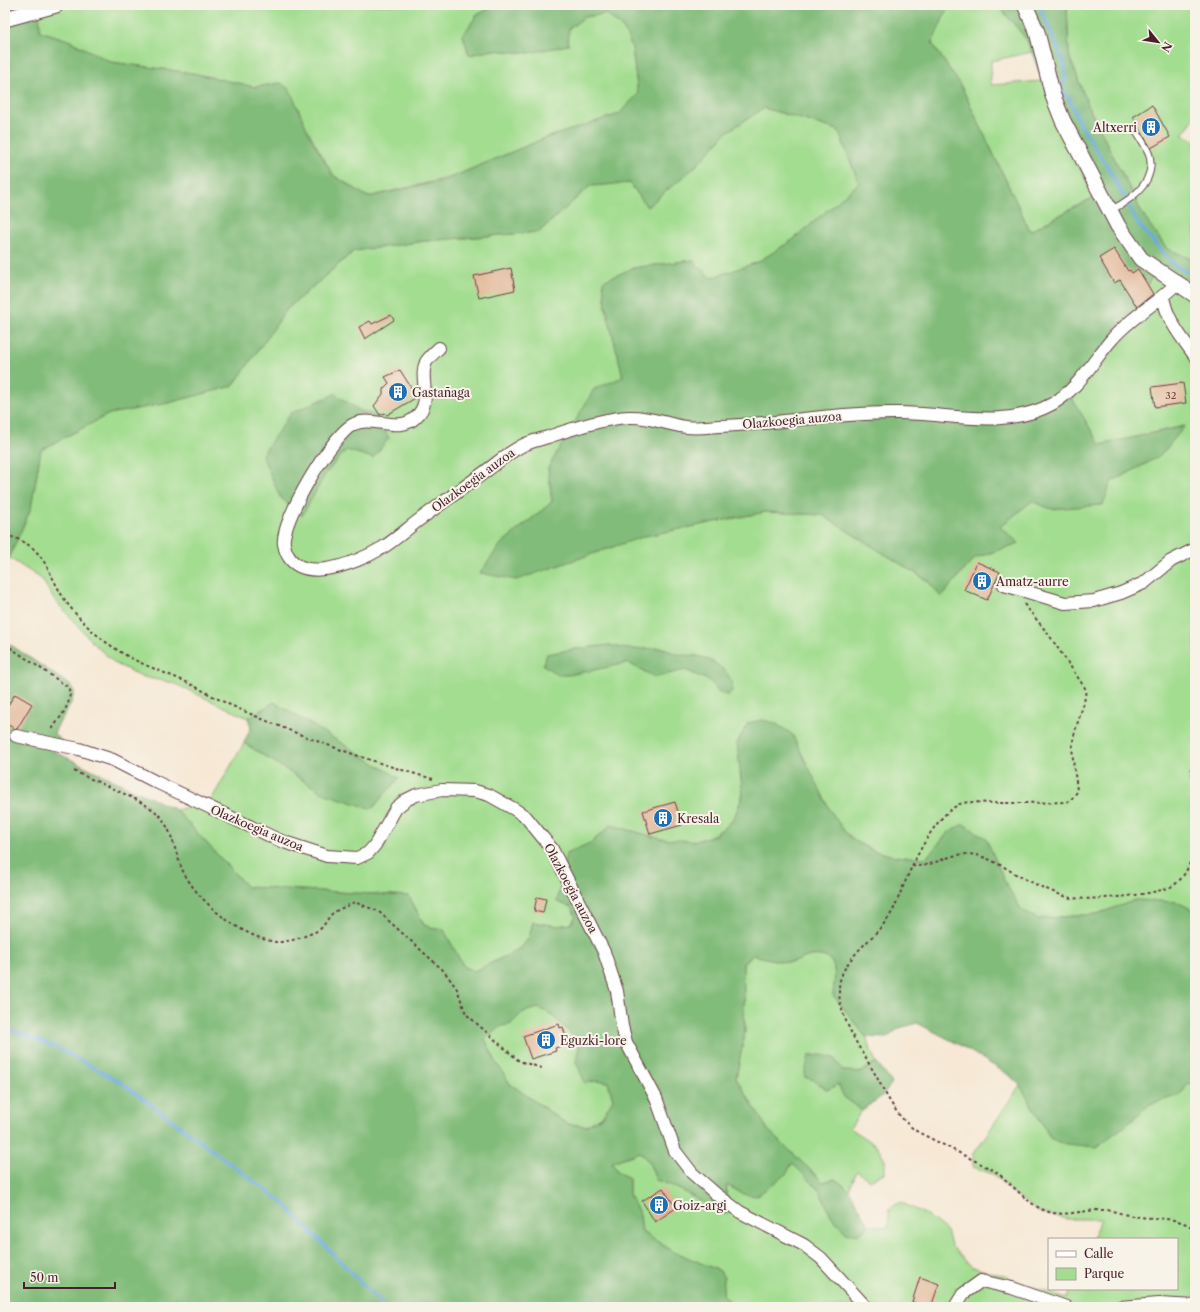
<svg xmlns="http://www.w3.org/2000/svg" width="1200" height="1312" font-family="'Libre Caslon Text',serif">
	<style>
		.green { fill: #a3dd90; stroke: #767e5e; fill-rule: evenodd }
		.forest { fill: #82bc7a; stroke: #666e52; fill-rule: evenodd }
		.lines { fill: none; stroke-linecap: round; stroke-linejoin: round }
		.stream { stroke: #6daadf; stroke-width: 3.5 }
		.building { fill: #e2b798 }
		.service-casing { stroke: #643d44; stroke-width: 8 }
		.minor-casing { stroke: #643d44; stroke-width: 14 }
		.tertiary-casing { stroke: #643d44; stroke-width: 17 }
		.path { stroke: #643d44; stroke-width: 2; stroke-dasharray: 3 3; stroke-linecap: butt }
		.service { stroke: #fff; stroke-width: 6 }
		.minor { stroke: #fff; stroke-width: 12 }
		.tertiary { stroke: #fff; stroke-width: 15 }
		.labels { text-anchor: middle; dominant-baseline: central; stroke-width: 4; stroke-linejoin: round; paint-order: stroke }
		.number-label { font-size: 10px; fill: #704546 }
		.poi-label { font-size: 12px; fill: #4a1f2b; stroke: #f7f3e8; text-anchor: start }
		.street-label { font-size: 12px; fill: #4a1f2b; stroke: #f7f3e8 }
	</style>
	<rect width="100%" height="100%" fill="#f7f3e8"/>
	<filter id="ink" filterUnits="userSpaceOnUse"><feTurbulence type="fractalNoise" baseFrequency=".025" numOctaves="2"/><feDisplacementMap in="SourceGraphic" scale="8" xChannelSelector="R" yChannelSelector="G"/><feConvolveMatrix kernelMatrix="1 2 1 2 8 2 1 2 1" color-interpolation-filters="sRGB"/></filter>
	<filter id="wash" filterUnits="userSpaceOnUse"><feTurbulence type="fractalNoise" baseFrequency=".012" numOctaves="4" result="noise"/><feDisplacementMap in="SourceGraphic" scale="16" xChannelSelector="R" yChannelSelector="G"/><feGaussianBlur stdDeviation="0.9" result="paint"/><feColorMatrix in="noise" values="0 0 0 0 0 0 0 0 0 0 0 0 0 0 0 0 0 1.4 0 .05"/><feComposite in="paint" operator="in"/></filter>
	<g filter="url(#wash)">
		<rect width="100%" height="100%" fill="#f6e8d4"/>
		<!-- green -->
		<path class="green" d="M39 5H496L477 15 463 35 469 55 493 50 529 53 569 29 584 17 606 14 624 29 632 48 638 94 619 114 543 139 452 177 368 197 333 175 281 83 255 87 192 73 111 62 68 40 40 31Z
			M949 5H998L1027 40 1032 52 991 61V85L1042 81 1053 108 1094 197 1030 231 962 88 932 43Z
			M1067 5H1195V117L1182 135 1195 140V261L1166 248 1143 215 1088 106 1069 55Z
			M764 108 838 130 859 183 794 239 758 262 711 278 693 260 633 268 605 306 614 336 623 377 548 468 552 502 501 544 645 536 765 512 822 515 928 581 941 596 975 558 1019 543 868 516 1111 482 1160 456 1184 426 1100 445 1070 395 1120 337 1151 277 1195 294V911L1177 902 1136 900 1097 914 1038 919 1022 911 1005 882 949 832 927 858C916 857 903 858 893 856 842 846 832 815 810 773L740 772C740 779 744 789 742 796 734 836 697 846 661 839 645 836 628 829 611 825L592 842 566 854 571 907 576 916 571 924 557 926 533 922 529 938 520 949 475 971 464 967 453 949 435 929 424 925 409 896 247 887 176 810 210 802 244 743 323 793 274 702 248 718 173 683 144 677 116 664 95 645 53 598 42 579 9 558 31 508 41 450 109 414 168 403 233 386 287 309 354 251 425 241 539 232 590 186 630 183 647 207 696 166 727 132ZM610 645 627 650 664 648 677 655 698 656 715 663 721 694 710 681 685 670 655 677 628 663 599 668 547 654 576 649Z
			M753 955C763 957 782 963 792 962 798 962 804 957 810 956 840 952 835 975 833 995L866 1037 876 1062 862 1072 843 1071 814 1080 827 1090 838 1084 844 1097 862 1110 850 1128 877 1146 885 1159V1173L869 1180 857 1171 849 1190 835 1179 823 1182 768 1130 736 1078 745 1032 743 962Z
			M538 1008 549 1013 580 1042 576 1062 596 1081 608 1082 613 1099 603 1116 586 1126 567 1124 510 1084 496 1062 485 1039 498 1027 511 1024 523 1012Z
			M1195 1083V1307H735L723 1294 724 1278 720 1271 674 1252 642 1232 640 1215 629 1194V1178L617 1171 612 1162 640 1152 649 1162 656 1180 671 1185 725 1214 727 1185 743 1194C763 1186 782 1183 792 1163L819 1190 832 1217 862 1233 869 1225 888 1227 890 1208 900 1202 927 1215 947 1231 951 1245 972 1267 1004 1276 1066 1299 1071 1289H1177V1239H1092L1101 1219H1066L1040 1213 1011 1191 993 1174 973 1167V1155L1020 1085 1051 1139 1122 1128 1150 1104 1180 1095 1188 1084Z"/>
		<!-- forest -->
		<path class="forest" d="M5 5H39L40 31 68 40 111 62 192 73 255 87 281 83 290 90 311 138 333 175 368 197 445 180 543 139 619 114 638 94 632 48 624 29 606 14 584 17 569 29 568 45 529 53 493 50 469 55 463 35 477 15 496 5H949L932 43 962 88 1030 231 1094 197 1053 108 1027 40 998 5H1067L1069 55 1088 106 1143 215 1166 248 1195 261V294L1151 278 1120 337 1070 395 1100 445 1185 426 1160 456 1111 482 1103 505 1051 509 1032 501 1000 527 1019 543 975 558 941 597 928 581 822 515 765 512 645 536 516 580 480 573 501 544 552 502 548 468 594 389 623 377C616 345 605 314 603 281L633 268 693 260 711 278 758 262 794 239 859 183 838 130 764 108 727 132 696 166 647 207 630 183 590 186 539 232 425 241 354 251 287 309 233 386 168 403 109 414 41 450 31 508 9 558 5 557Z
			M335 394 359 410 375 415 389 438 373 458 346 450 326 473 302 516 280 497 262 455 291 413Z
			M5 641 70 685 74 691C73 708 59 718 54 734L62 741 51 750 176 810 247 887 409 896 424 925 435 929 443 928 464 967 475 971 520 949 529 938 533 922 557 926 571 924 576 916 571 907 557 902 566 854 592 842 611 825 662 839 698 841 715 835 733 820 743 795 737 743 748 723 763 720 775 723 792 734 830 810 847 835 870 850 894 856 926 858 949 832 963 824 986 838 1005 882 1022 911 1038 919 1097 914 1136 900 1177 902 1195 911V1083L1188 1084 1180 1095 1150 1104 1122 1128 1096 1147 1066 1144 1051 1139 1020 1085 1009 1075 960 1045 917 1023 899 1028 887 1038 866 1037 833 995C835 975 840 952 810 956 804 957 798 962 792 962 782 963 764 957 753 955L743 963 745 1032 736 1078 768 1130 823 1182 835 1179 849 1190 869 1225 862 1233 847 1234 832 1217 819 1190 792 1163 787 1173 757 1196 743 1194 727 1185 726 1194 732 1212 725 1214 671 1185 656 1180 649 1162 640 1152 612 1162 617 1171 629 1178V1194L640 1215 642 1232 674 1252 720 1271 724 1278 723 1294 735 1307H5ZM538 1008 549 1013 580 1042 576 1062 585 1083 596 1081 608 1082 613 1099 603 1116 586 1126 567 1124 510 1084 496 1062 485 1039 498 1027 511 1024 523 1012Z
			M610 645C632 652 641 648 662 648 668 649 672 653 677 654 683 656 691 655 698 656 714 660 735 674 732 691L728 695 721 694 710 681 685 670 655 677 628 663 569 675H558L543 665 547 654 576 649Z
			M274 702 399 778 372 809 323 793 244 743 251 727 248 718Z
			M821 1055 834 1058 843 1071 862 1072 876 1062 892 1083 881 1097 862 1110 844 1097 838 1084 827 1090 814 1080 804 1077 809 1056Z"/>
		<g class="lines">
			<!-- stream -->
			<path class="stream" d="M1039 5 1065 65V79L1061 90 1070 100 1079 122 1109 169 1138 224 1175 266 1195 276
				M5 1028 56 1047 122 1083 283 1203 385 1307"/>
		</g>
		<g id="blocks">
			<!-- building -->
			<path class="building" d="M1152 105 1170 137 1151 148 1133 117Z
				M1114 249 1128 271 1130 270 1132 273 1138 269 1153 294 1137 307 1120 280 1114 283 1099 258Z
				M511 268 515 290 479 298 474 276Z
				M391 315 394 320 365 339 359 327 370 321 372 324Z
				M400 370 417 397 387 415 385 413 380 415 374 406 383 394V389L389 383 385 377Z
				M1183 383 1186 403 1155 407 1152 387Z
				M977 562 1000 572 987 600 964 590Z
				M15 694 32 704 17 729H15L5 723V710Z
				M675 802 682 825 650 834 643 811Z
				M537 897 546 899 543 913 534 911Z
				M559 1024 560 1028 563 1027 568 1044 555 1048 556 1051 531 1059 523 1036Z
				M663 1188 676 1208 655 1222 642 1201Z
				M920 1277 939 1284 931 1307 912 1302Z"/>
		</g>
	</g>
	<g filter="url(#ink)">
		<use href="#blocks" fill-opacity="0" stroke="#643d44" stroke-width="1"/>
		<g class="lines">
			<defs>
				<path id="service" d="M1111 210C1131 200 1155 183 1150 157 1148 148 1140 138 1135 130"/>
				<path id="minor" d="M1163 296C1166 319 1182 338 1195 356
					M439 348C435 352 429 357 426 362 418 379 434 400 416 417 399 434 373 415 354 424 333 433 280 522 284 544 292 590 357 563 382 548 395 540 407 529 419 520 441 504 464 487 486 471 497 463 507 454 518 448 527 442 538 440 548 437 571 429 606 418 629 417 646 416 664 423 680 426 692 429 706 427 719 426 779 424 839 412 899 413 949 413 1005 430 1052 404 1079 389 1093 360 1113 338 1131 317 1158 303 1177 283
					M1004 585 1065 603 1094 601 1121 593 1144 583 1171 561 1195 549
					M16 736 79 749 113 760 156 782 281 841 327 856 357 858 368 853 375 845 396 808 406 800 416 795 442 790 475 791 489 795 514 809 526 817 552 849 604 952 617 991 622 1026 626 1042 656 1098 675 1151 692 1173 716 1194 740 1212 804 1245 821 1258 866 1307
					M955 1307 963 1294 981 1281 1012 1288 1066 1307
					M1120 1307 1159 1304 1195 1306"/>
				<path id="tertiary" d="M1025 5 1037 32 1053 96 1063 121 1118 226 1141 259 1195 295
					M5 19 56 5"/>
			</defs>
			<!-- service casing -->
			<use href="#service" class="service-casing"/>
			<!-- minor casing -->
			<use href="#minor" class="minor-casing"/>
			<!-- tertiary casing -->
			<use href="#tertiary" class="tertiary-casing"/>
			<!-- path -->
			<path class="path" d="M5 535C47 545 46 573 67 603 79 619 96 636 113 647 135 663 162 671 186 682 203 690 218 700 235 707 299 736 365 760 433 779
				M1024 604 1049 635 1085 688C1088 700 1074 727 1073 742 1071 758 1076 775 1077 792L1070 801 1064 802C1040 803 1015 803 991 803 981 803 967 800 958 805 929 820 907 877 895 906 883 933 856 946 843 972 828 1002 859 1047 874 1072 886 1094 896 1118 918 1132L993 1170C1013 1183 1026 1205 1049 1212 1067 1217 1086 1209 1104 1210 1113 1210 1124 1215 1134 1216 1154 1220 1178 1215 1195 1230
				M5 644 68 687C75 702 58 719 51 731
				M1195 756 1191 766 1195 791
				M74 771C96 782 141 799 157 813 173 828 174 852 183 871 198 902 241 937 276 942 288 943 306 936 317 931 324 928 327 918 333 913 338 909 348 906 354 902L378 911 444 971 457 989 466 1014 519 1061 542 1068
				M912 866C936 868 949 850 976 855 993 859 1008 870 1023 878 1037 885 1052 892 1067 897 1083 902 1161 895 1174 885 1188 875 1192 858 1195 843"/>
			<!-- service -->
			<use href="#service" class="service"/>
			<!-- minor -->
			<use href="#minor" class="minor"/>
			<!-- tertiary -->
			<use href="#tertiary" class="tertiary"/>
		</g>
	</g>
	<!-- icons -->
	<defs>
		<symbol id="building-disc" viewBox="-11 -11 22 22"><circle r="9.5" fill="#1f6fb2" stroke="#f7f3e8"/><path d="M-4-6H4V6H1V3H-1V6H-4ZM-2.5-4.3h1.7v1.8h-1.7ZM.8-4.3h1.7v1.8H.8ZM-2.5-1h1.7V.8h-1.7ZM.8-1h1.7V.8H.8Z" fill="#fff"/></symbol>
	</defs>
	<g fill-rule="evenodd">
		<use href="#building-disc" x="1140" y="116" width="22" height="22"/>
		<use href="#building-disc" x="387" y="381" width="22" height="22"/>
		<use href="#building-disc" x="971" y="570" width="22" height="22"/>
		<use href="#building-disc" x="652" y="807" width="22" height="22"/>
		<use href="#building-disc" x="535" y="1029" width="22" height="22"/>
		<use href="#building-disc" x="648" y="1194" width="22" height="22"/>
	</g>
	<g class="labels">
		<!-- number labels -->
		<g class="number-label">
			<text x="1171" y="395">32</text>
		</g>
		<!-- poi labels -->
		<g class="poi-label">
			<text x="1137" y="127" text-anchor="end">Altxerri</text>
			<text x="412" y="392">Gastañaga</text>
			<text x="996" y="581">Amatz-aurre</text>
			<text x="677" y="818">Kresala</text>
			<text x="560" y="1040">Eguzki-lore</text>
			<text x="673" y="1205">Goiz-argi</text>
		</g>
		<!-- street labels -->
		<g class="street-label">
			<text transform="translate(792 420) rotate(-5)">Olazkoegia auzoa</text>
			<text transform="translate(473 480) rotate(-36)">Olazkoegia auzoa</text>
			<text transform="translate(257 828) rotate(23)">Olazkoegia auzoa</text>
			<text transform="translate(571 888) rotate(62)">Olazkoegia auzoa</text>
		</g>
	</g>
	<!-- margin -->
	<rect width="1200" height="1312" fill="none" stroke="#f7f3e8" stroke-width="20"/>
	<!-- legend -->
	<rect x="1048" y="1238" width="130" height="52" fill="#f7f3e8" stroke="#b29e9c"/>
	<rect x="1056" y="1251" width="20" height="6" fill="#ffffff" stroke="#b29e9c"/>
	<text x="1084" y="1258" font-size="12" fill="#4a1f2b">Calle</text>
	<rect x="1056" y="1268" width="20" height="12" fill="#a3dd90" stroke="#b29e9c"/>
	<text x="1084" y="1278" font-size="12" fill="#4a1f2b">Parque</text>
	<!-- north arrow -->
	<g transform="translate(1158 42) rotate(120)" stroke="#f7f3e8" stroke-width="3" paint-order="stroke">
	<path d="M0-3L7 15L0 10L-7 15Z" fill="#4a1f2b"/>
	<text y="-6" font-size="11" font-weight="bold" text-anchor="middle" fill="#4a1f2b">N</text>
	</g>
	<!-- scale -->
	<path d="M24 1282v6h91v-6" fill="none" stroke="#4a1f2b" stroke-width="2"/>
	<text x="30" y="1282" font-size="12" fill="#4a1f2b" stroke="#f7f3e8" stroke-width="3" paint-order="stroke">50 m</text>
</svg>
